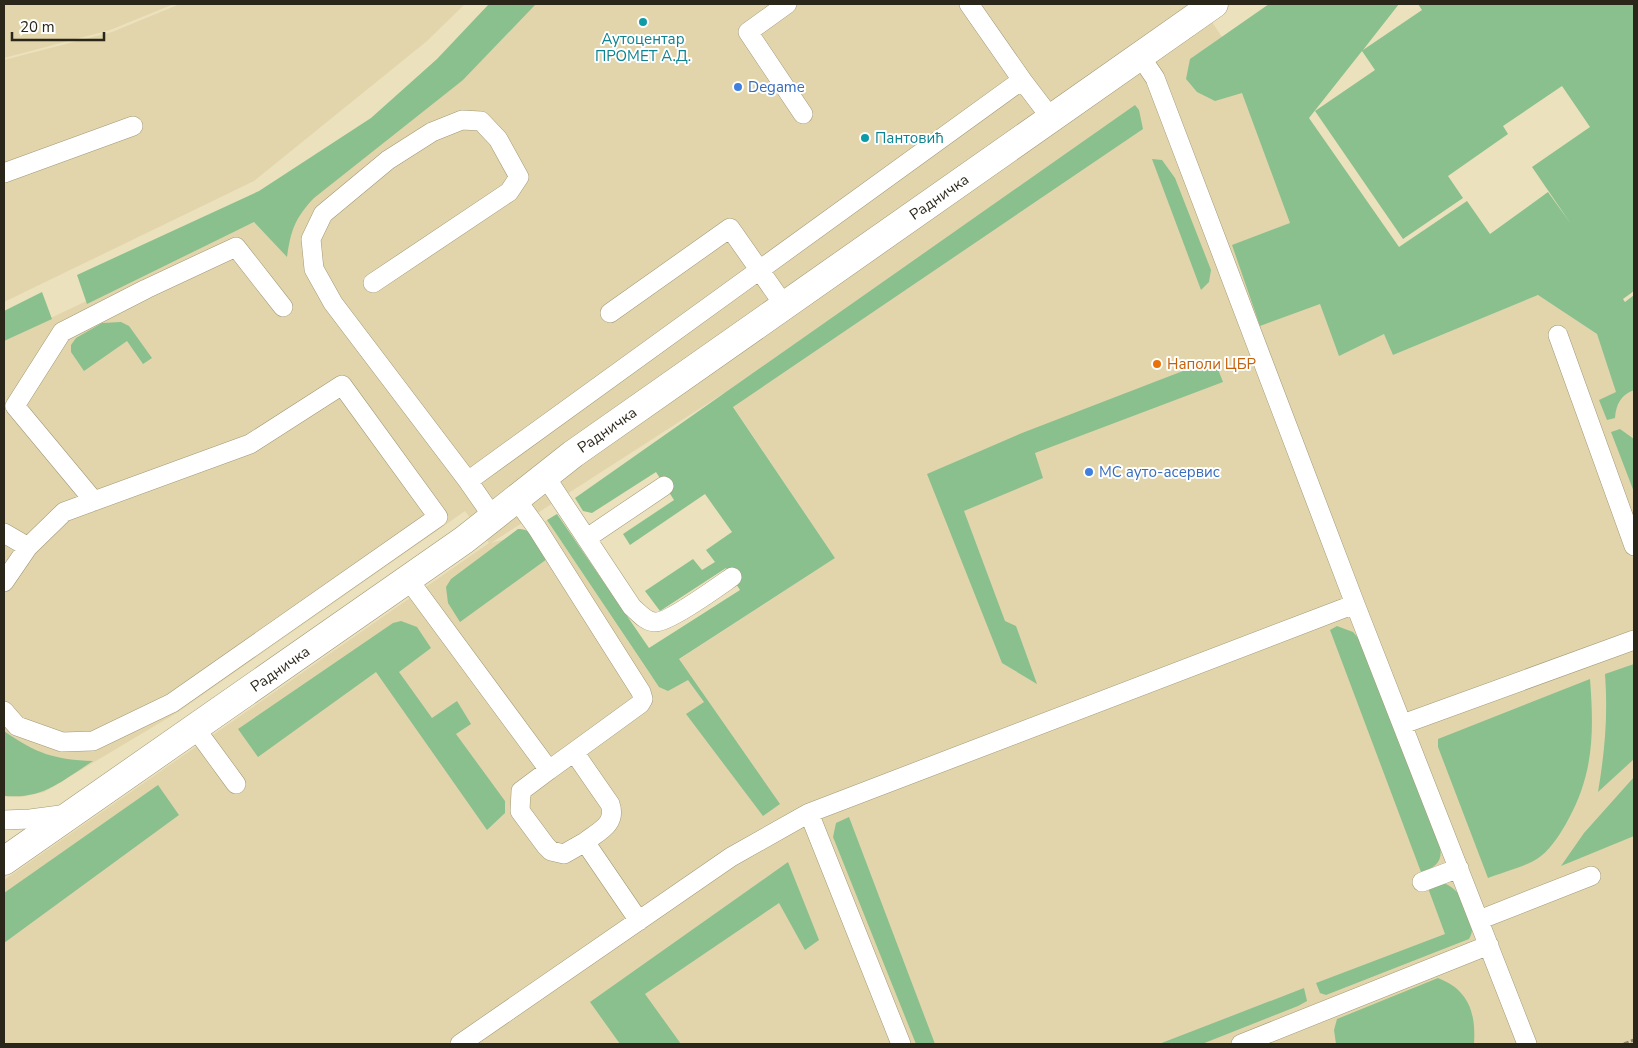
<svg xmlns="http://www.w3.org/2000/svg" width="1638" height="1048" font-family="'Nunito Sans',sans-serif">
	<style>
		.built { fill: #e2d5ab; fill-rule: evenodd }
		.green { fill: #89c08e; fill-rule: evenodd }
		.lines { fill: none; stroke-linecap: round; stroke-linejoin: round }
		.service-casing { stroke: #a29876; stroke-width: 20 }
		.minor-casing { stroke: #a29876; stroke-width: 29 }
		.path { stroke: #90886f; stroke-width: 3; stroke-dasharray: 5 2.5; stroke-linecap: butt }
		.service { stroke: #fff; stroke-width: 19 }
		.minor { stroke: #fff; stroke-width: 28 }
		.culture-dot { fill: #0f9aa8; stroke: #fff; stroke-width: 2 }
		.shop-dot { fill: #3f7fe0; stroke: #fff; stroke-width: 2 }
		.food-dot { fill: #e8710a; stroke: #fff; stroke-width: 2 }
		.labels { text-anchor: middle; dominant-baseline: central; stroke-width: 4; stroke-linejoin: round; paint-order: stroke }
		.culture-label { font-size: 15px; fill: #0d838f; stroke: #fff }
		.shop-label { font-size: 15px; fill: #366cbe; stroke: #fff; text-anchor: start }
		.street-label { font-size: 15px; fill: #2a2619; stroke: #fff }
		.food-label { font-size: 15px; fill: #c56008; stroke: #fff; text-anchor: start }
	</style>
	<rect width="100%" height="100%" fill="#ebe1bd"/>
	<!-- built -->
	<path class="built" d="M4 4H174L110 30 4 58Z
		M180 4H465L427 41 254 181 4 302V60L112 32Z
		M536 4H1200L1222 37 1320 304 1385 334 1393 355 1538 295 1597 334 1617 393 1634 386V1044H4V880L489 543 465 511 178 712 44 792 22 797 4 796V340L254 222 463 80ZM724 393 835 558 652 677 547 520 530 532 491 543Z"/>
	<!-- green -->
	<path class="green" d="M489 4H536L463 80 314 198C295 218 291 230 287 257L254 222 87 304 77 275 259 191 371 118 437 59Z
		M1269 4H1399L1363 50 1422 10 1418 4H1634V291L1623 299 1625 302 1634 295V390C1621 395 1616 404 1615 418L1607 420 1599 400 1616 392 1597 334 1538 295 1393 355 1384 334 1339 356 1320 304 1260 326 1232 245 1290 223 1242 93 1215 101 1197 92 1186 79 1190 59ZM1362 51 1375 70 1315 111 1403 239 1463 198 1448 176 1508 134 1503 126 1562 86 1590 127 1532 167 1571 224 1548 192 1490 234 1467 201 1399 247 1309 118Z
		M1135 105 1139 110 1143 129 733 407 835 558 679 659 780 804 763 816 686 714 704 702 688 680 668 691 659 687 547 520 557 514 649 648 740 590 726 568 660 611 645 591 693 559 702 570 715 562 706 550 732 532 705 494 630 545 623 534 674 500 656 472 592 513 583 511 575 498Z
		M1152 159 1162 160 1175 178 1211 270 1209 282 1201 290Z
		M42 292 52 319 4 341V311Z
		M121 322 129 326 152 358 143 364 127 341 84 371 71 352V345L76 338 102 323Z
		M1214 359 1223 382 1035 453 1043 478 964 511 1005 621 1016 626 1037 684 1002 663 927 474 1022 433Z
		M1620 429 1634 439V492L1611 432Z
		M518 529C534 528 540 547 547 559L460 622 448 603 446 587 451 579Z
		M401 621 417 627 431 648 399 672 432 718 457 701 471 724 456 734 505 801V813L487 830 376 672 258 757 238 729 393 623Z
		M1337 626 1353 632 1359 639 1440 846C1443 861 1436 868 1421 872L1330 630Z
		M1634 664V759L1598 792C1605 750 1608 716 1605 674Z
		M1590 679C1594 731 1594 773 1568 820 1561 833 1552 847 1541 856 1529 866 1502 872 1488 878L1438 747V739Z
		M4 731C35 753 55 760 93 761 60 782 44 799 4 796Z
		M1634 777V836L1561 866 1584 833Z
		M158 785 179 815 4 943V893Z
		M849 817 935 1044H916L833 837 836 823Z
		M788 862 819 940 805 950 779 903 645 994 681 1044H620L590 1002Z
		M1442 883C1461 886 1480 923 1469 939L1326 995 1320 993 1316 983 1445 934 1428 888Z
		M1438 978C1469 990 1476 1013 1474 1044H1336L1334 1030 1337 1019Z
		M1304 988 1307 1001 1298 1006 1202 1044H1159Z"/>
	<g class="lines">
		<defs>
			<path id="service" d="M787 4 748 32 803 114
				M969 4 1022 80
				M1140 56 1155 78 1355 604 1527 1044
				M4 173 133 126
				M373 283 509 192 519 177 498 139 481 121 462 120 432 132 388 160 323 214 311 239 314 269 333 303 468 481
				M610 313 730 228 784 305
				M1558 335 1634 546
				M545 476 632 607C638 612 646 622 655 622 668 623 719 586 732 577
				M516 499 537 528 641 692 643 699 640 704 574 752 610 804C617 824 599 831 585 842L639 921
				M94 501 15 406 62 332 146 289 236 247 283 307
				M493 517 468 481 1022 80 1051 118
				M4 533 28 547
				M587 538 664 486
				M408 579 549 770 574 752
				M4 582 28 547 64 512 250 444 342 385 438 517 172 703 93 741 62 742 17 726 4 711
				M1403 724 1634 640
				M195 728 236 784
				M549 770 521 791 520 811 546 846 551 851 564 854 585 842
				M809 813 901 1044
				M4 820 30 819 68 814
				M1422 882 1459 868
				M1479 920 1591 876
				M460 1044 731 857 809 813 1355 604
				M1241 1044 1489 945"/>
			<path id="minor" d="M4 861 464 540 573 454 1214 4"/>
		</defs>
		<!-- service casing -->
		<use href="#service" class="service-casing"/>
		<!-- minor casing -->
		<use href="#minor" class="minor-casing"/>
		<!-- path -->
		<path class="path" d="M1624 1044 1634 1040"/>
		<!-- service -->
		<use href="#service" class="service"/>
		<!-- minor -->
		<use href="#minor" class="minor"/>
	</g>
	<!-- markers -->
	<g class="culture-dot">
		<circle cx="643" cy="22" r="5"/>
		<circle cx="865" cy="138" r="5"/>
	</g>
	<g class="shop-dot">
		<circle cx="738" cy="87" r="5"/>
		<circle cx="1089" cy="472" r="5"/>
	</g>
	<circle class="food-dot" cx="1157" cy="364" r="5"/>
	<g class="labels">
		<!-- culture labels -->
		<g class="culture-label">
			<text x="643" y="39">Аутоцентар<tspan x="643" dy="17">ПРОМЕТ А.Д.</tspan></text>
			<text x="875" y="138" text-anchor="start">Пантовић</text>
		</g>
		<!-- shop labels -->
		<g class="shop-label">
			<text x="748" y="87">Degame</text>
			<text x="1099" y="472">МС ауто-асервис</text>
		</g>
		<!-- street labels -->
		<g class="street-label">
			<text transform="translate(939 197) rotate(-35)">Радничка</text>
			<text transform="translate(607 430) rotate(-35)">Радничка</text>
			<text transform="translate(280 669) rotate(-35)">Радничка</text>
		</g>
		<!-- food labels -->
		<g class="food-label">
			<text x="1167" y="364">Наполи ЦБР</text>
		</g>
	</g>
	<!-- border -->
	<rect width="1638" height="1048" fill="none" stroke="#2a2619" stroke-width="10"/>
	<!-- scale -->
	<path d="M12 32v8h92v-8" fill="none" stroke="#2a2619" stroke-width="2.5"/>
	<text x="20" y="32" font-size="15" fill="#2a2619" stroke="#ffffff" stroke-width="4" paint-order="stroke">20 m</text>
</svg>
